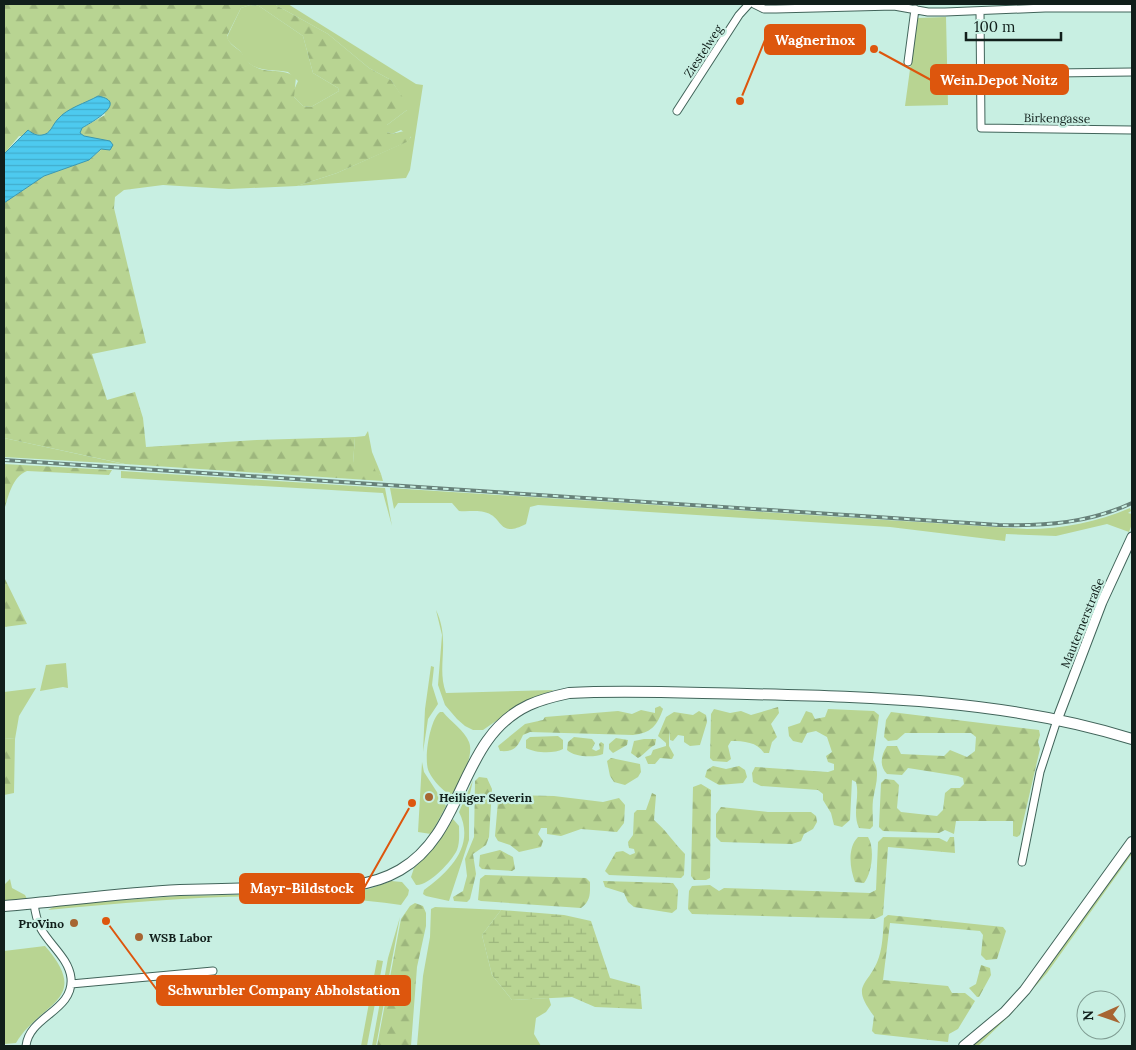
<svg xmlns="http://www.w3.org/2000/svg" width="1136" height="1050" font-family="Lora,serif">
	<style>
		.green { fill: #b8d492 }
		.forest { fill: url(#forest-firs); fill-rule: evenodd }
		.wetland { fill: url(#wetland-marsh) }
		.water { fill: url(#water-rules); stroke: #3b97af }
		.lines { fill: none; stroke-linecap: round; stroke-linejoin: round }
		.minor-casing { stroke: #41645a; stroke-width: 9 }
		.tertiary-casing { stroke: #41645a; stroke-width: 11 }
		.secondary-casing { stroke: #41645a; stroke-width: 12 }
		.minor { stroke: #fff; stroke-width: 7 }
		.tertiary { stroke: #fff; stroke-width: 9 }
		.secondary { stroke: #fff; stroke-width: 10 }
		.rail-casing { stroke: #678179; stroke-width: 4 }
		.rail { stroke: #c8efe2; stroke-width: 2; stroke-dasharray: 5.5; stroke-linecap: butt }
		.poi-dot { fill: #a76532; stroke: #c8efe2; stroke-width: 2 }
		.labels { text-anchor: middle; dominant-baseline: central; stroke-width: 4.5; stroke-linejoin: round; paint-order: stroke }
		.street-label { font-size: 12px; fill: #111f1b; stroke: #c8efe2 }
		.poi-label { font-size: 12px; font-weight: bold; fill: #111f1b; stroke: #c8efe2; text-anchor: start }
		.leader { fill: none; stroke: #dd560d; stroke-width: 2 }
		.callout-dot { fill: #dd560d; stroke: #c8efe2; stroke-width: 2 }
		.callout { fill: #dd560d; stroke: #dd560d; stroke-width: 2 }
		.callout-label { font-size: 14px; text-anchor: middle; font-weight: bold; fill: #fff }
	</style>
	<defs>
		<pattern id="forest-firs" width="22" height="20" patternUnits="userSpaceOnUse" patternTransform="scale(1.25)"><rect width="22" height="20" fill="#b8d492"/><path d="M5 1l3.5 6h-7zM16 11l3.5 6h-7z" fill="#9db67d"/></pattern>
		<pattern id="wetland-marsh" width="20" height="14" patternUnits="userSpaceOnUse" patternTransform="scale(1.25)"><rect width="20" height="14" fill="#b8d492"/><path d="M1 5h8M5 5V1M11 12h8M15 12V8" fill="none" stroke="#9db67d"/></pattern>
		<pattern id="water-rules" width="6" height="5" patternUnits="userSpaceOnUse" patternTransform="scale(1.25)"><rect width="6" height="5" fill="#4dcaef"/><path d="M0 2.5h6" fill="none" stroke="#42adcc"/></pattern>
	</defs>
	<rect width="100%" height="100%" fill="#c8efe2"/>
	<!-- green -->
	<path class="green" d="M274 4H288L416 84 423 85 410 170 406 178 297 186 337 173 408 141 411 137 401 130 392 134 387 132V125L407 110V105L391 80 369 68 328 34Z
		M250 5 259 6 303 36 313 73 338 88 339 91 311 107 303 106 294 97V90L298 81 288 72C272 69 260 73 246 61 243 58 243 54 240 51 235 46 229 44 227 37L241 8Z
		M946 17 948 105 905 106 917 18Z
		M368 431 372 452 381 474 377 476 353 463 355 437 365 436Z
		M4 438 124 464 4 457Z
		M121 471 385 488 392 526 383 493 121 478Z
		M390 488 1027 529C1063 529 1097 522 1130 508L1131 511 1128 513 1132 514V524L1129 532 1107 524 1056 536 1006 534 1005 541 890 527 538 505 530 507 526 524C497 539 504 516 484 512 476 510 467 512 459 511L452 503H398L394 509Z
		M436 610C451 642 436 666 446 693L554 690 525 701 483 730H473L465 726 457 719 445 705 438 685 442 635Z
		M66 663 68 688 63 687 40 691 46 665Z
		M431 666 434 667 432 685 438 704 428 719 423 752 425 709Z
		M36 688 19 716 15 739 4 738V692Z
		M440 712H443C450 721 465 731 469 742 475 757 458 783 453 797 443 791 434 782 429 772 423 760 430 719 440 712Z
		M422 762 424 772 446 806 431 834 418 832Z
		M473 780 469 798V840L449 901 426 896 423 894 424 890C449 872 476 846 459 812Z
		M453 819 459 826C459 833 460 842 457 850 452 861 429 886 416 885L411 877 414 868 437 844Z
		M1132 850V854L1047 973 1010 1015 979 1045 972 1046 1001 1021 1035 984Z
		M10 879 12 888 25 895 27 899 4 901V885Z
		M391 881 402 882 409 890 408 895 401 905C284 888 164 899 48 910L57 905 178 896 345 893 369 889Z
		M435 907 501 910 482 935 492 975 512 1000 549 998 551 1005 546 1012 536 1018 534 1034 541 1046H417L423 976 430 937 431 909Z
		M400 917 376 1046H372L388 958Z
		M45 946C93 1001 40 1002 16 1043L5 1044 4 951Z
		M377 960 383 961 367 1046H361Z"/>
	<!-- forest -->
	<path class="forest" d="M4 4H274L328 34 369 68 391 80 408 105 407 110 387 125V132L392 134 408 130 412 133 409 141 337 173 297 186 229 189 163 185 124 190 115 197 114 208 146 343 92 354 107 400 135 392 143 418 146 447 256 440 355 437 353 463 373 464 377 475 381 474 383 481 125 464 4 438V203L44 176 89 160 110 142 83 136 80 133 82 128 105 115 98 96 65 113 57 120 52 130 43 136H19L4 154ZM250 5 259 6 303 36 313 73 338 88 339 91 311 107 303 106 294 97 296 77C282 67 267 75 252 65 245 61 245 56 240 51 234 46 229 44 227 36L241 8Z
		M4 464 112 470 109 475 27 471C12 477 8 497 4 511Z
		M4 577 27 624 4 627Z
		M660 706 663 709C657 726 651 733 633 735L530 732 523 735C517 748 514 752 500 751L498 746 525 724 543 720 545 717 618 711 632 714 641 710 655 713V708Z
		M778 707 779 713 771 724 777 737 772 742 769 753H764C757 742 744 741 731 741L728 746 731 759 727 762 713 761 710 758 711 714 714 709 730 713 741 711 751 715Z
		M828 709 874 711 879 715 873 760C881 772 875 787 873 800 872 809 873 817 873 826L870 829 859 828C852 813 860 797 856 782L852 780 850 820 842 827 834 825 831 813 823 800V794L818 790 761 786 753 782 752 773 755 767 828 772 834 770V764L828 762 826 756 832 752 827 737 816 731 807 733 802 743 793 741 789 736 788 727 800 723 806 711 812 713 815 719 825 717Z
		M699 711 706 715 707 722 700 745 690 746 684 742V736L678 735 673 741 670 740 669 730V746L674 755 672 759 660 758 655 764H648L645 757 651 755 653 750 666 746V743L658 736 666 717 674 712 693 715Z
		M891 712 1039 730 1040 735 1038 742 1040 749 1020 835 1017 837 1013 836V821H956L954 834 945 830 939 833 883 831 879 827 881 783 885 779 894 780 899 785 897 808 901 812 937 816 943 810 945 793 951 788H960L964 784 963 778 958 776 908 768 902 775 887 774C879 766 881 755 887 746H897L901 754 944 756 950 750 967 757 975 751 976 737 971 733H905L897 740 888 741 884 737 886 720Z
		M558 736 563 740V749C554 754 535 753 526 748V740L530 737Z
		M574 737 592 739 595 743 592 749 596 751 600 749 599 744 601 742 604 744 603 754C594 758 574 757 567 750L568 742Z
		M4 738 15 739 14 793 4 795Z
		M616 738 628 740 627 745 613 753 609 749V744Z
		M644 739H656L655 745C648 748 645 754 638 758L631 753 634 741Z
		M611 758 640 764 641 772 638 777 625 785 614 782 610 776 607 761Z
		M713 766 726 769 739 766 745 770 747 777 743 783 719 785 705 777 707 770Z
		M479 777 487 778 492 789 489 837 486 845 473 854 476 874 470 899 467 902 454 901 453 897 463 891 467 876 465 859 474 837 475 781Z
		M701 784 711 790 710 878 706 880H694L691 876 693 787Z
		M652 793 656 795 654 820C666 830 674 843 685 854L684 875 681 878 609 875 605 871 616 852 623 851 630 855 635 853 634 849 629 848 628 842 633 835 634 813 637 810H646Z
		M506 795 554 796 603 802 619 798 625 805 624 823 617 832 581 829 561 836 547 834V828H541L538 834 543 841 541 847 519 852 510 845 498 841 495 836 498 801Z
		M721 807 768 812H811L816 816 817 822 813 829 804 834 801 841 792 844 721 842 716 837V814Z
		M858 837H868C875 848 872 873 864 883L855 882C850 869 847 848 858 837Z
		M883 837 939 838 947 842 950 837H954L955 853 888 847 883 915 875 919 692 914 688 909 689 891 692 886 710 885 719 891 724 888 870 893 876 890 878 842Z
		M500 850 513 857 515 869 512 871 482 869 479 866 480 855Z
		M485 875 586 878 590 882C590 893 591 901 581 908L481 901 478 900 480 879Z
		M603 881 673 883 678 890 677 909 672 913 634 907 628 902 624 893 605 887Z
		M415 903 423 906 426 913V926L417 967 411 1046H377L401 919 410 906Z
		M888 915 1003 927 1006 931 997 959 986 960 981 955 983 935 980 931 890 923 883 980 948 986 952 993H965L975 1001 958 1029 949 1034 948 1042 875 1034 872 1031 874 1016C849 983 869 987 879 957 883 945 883 930 884 918Z
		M981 965 990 968 991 975 979 997H977L969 988 976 984Z"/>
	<!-- wetland -->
	<path class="wetland" d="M501 910 564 915 591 921 610 978 640 986 642 1009 595 1007 572 997 512 1000 492 975 482 935Z"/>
	<!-- water -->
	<path class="water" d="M98 96C130 102 90 123 82 128L80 133 84 136 110 141 113 145 110 150 101 149 89 160 44 176 4 203V154L28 130C32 133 36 136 42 135 51 134 52 125 58 119 67 108 86 103 98 96Z"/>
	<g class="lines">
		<defs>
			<path id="minor" d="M754 4 764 9H776L894 6 928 12H945L1045 8H1132
				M980 11 981 128 1132 130
				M908 62 915 9
				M980 74 1132 72
				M677 111 739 15 749 4
				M1022 862 1040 772 1057 720
				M71 984 213 971
				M26 1046C29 1016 74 1011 71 978 69 959 50 945 41 929 37 921 35 912 34 903"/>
			<path id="tertiary" d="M1057 720 1102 602 1132 537"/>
			<path id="secondary" d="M4 906C63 901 121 893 180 890 214 889 248 888 282 888 323 887 364 891 400 870 466 832 458 738 529 705 542 699 555 696 569 693 628 690 688 693 747 694 877 697 1007 700 1132 739
				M964 1046 1005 1012 1025 990 1132 842"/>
		</defs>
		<!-- minor casing -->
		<use href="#minor" class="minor-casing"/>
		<!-- tertiary casing -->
		<use href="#tertiary" class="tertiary-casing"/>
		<!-- secondary casing -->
		<use href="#secondary" class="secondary-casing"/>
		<!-- minor -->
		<use href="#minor" class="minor"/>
		<!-- tertiary -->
		<use href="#tertiary" class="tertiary"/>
		<!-- secondary -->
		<use href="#secondary" class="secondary"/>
		<defs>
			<path id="rail" d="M4 460 999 525C1046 526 1089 523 1132 503"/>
		</defs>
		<!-- rail casing -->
		<use href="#rail" class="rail-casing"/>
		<!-- rail -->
		<use href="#rail" class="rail"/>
	</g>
	<!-- markers -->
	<g class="poi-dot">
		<circle cx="429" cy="797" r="5"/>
		<circle cx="74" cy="923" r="5"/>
		<circle cx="139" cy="937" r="5"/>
	</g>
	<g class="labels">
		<!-- street labels -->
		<g class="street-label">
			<text transform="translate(703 51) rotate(-57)">Ziestelweg</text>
			<text transform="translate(1057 118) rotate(1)">Birkengasse</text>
			<text transform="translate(1082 623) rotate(-68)">Mauternerstraße</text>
		</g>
		<!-- poi labels -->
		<g class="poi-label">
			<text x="439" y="797">Heiliger Severin</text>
			<text x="64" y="923" text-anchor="end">ProVino</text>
			<text x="149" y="937">WSB Labor</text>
		</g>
	</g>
	<!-- callouts -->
	<path class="leader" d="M740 101L765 40M874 49L931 80M412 803L364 888M106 921L157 990"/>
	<g class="callout-dot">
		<circle cx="740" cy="101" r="5"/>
		<circle cx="874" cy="49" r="5"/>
		<circle cx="412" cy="803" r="5"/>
		<circle cx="106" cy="921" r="5"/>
	</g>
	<g class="callout">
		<rect x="765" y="25" width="100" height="29" rx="5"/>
		<rect x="931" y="65" width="137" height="29" rx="5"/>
		<rect x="240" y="874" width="124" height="29" rx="5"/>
		<rect x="157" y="976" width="253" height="29" rx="5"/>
	</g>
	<g class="callout-label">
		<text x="815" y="45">Wagnerinox</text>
		<text x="999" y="85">Wein.Depot Noitz</text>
		<text x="302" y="893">Mayr-Bildstock</text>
		<text x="284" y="995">Schwurbler Company Abholstation</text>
	</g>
	<!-- border -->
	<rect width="1136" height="1050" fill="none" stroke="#111f1b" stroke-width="10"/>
	<!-- north arrow -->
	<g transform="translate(1101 1015) rotate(268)"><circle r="24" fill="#c8efe2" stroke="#7f9c92"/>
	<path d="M0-4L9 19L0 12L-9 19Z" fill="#a76532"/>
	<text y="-8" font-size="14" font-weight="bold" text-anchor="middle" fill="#111f1b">N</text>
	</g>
	<!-- scale -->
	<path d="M966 32v8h95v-8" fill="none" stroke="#111f1b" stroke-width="2.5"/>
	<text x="974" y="32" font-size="15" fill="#111f1b" stroke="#c8efe2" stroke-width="4" paint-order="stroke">100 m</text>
</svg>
